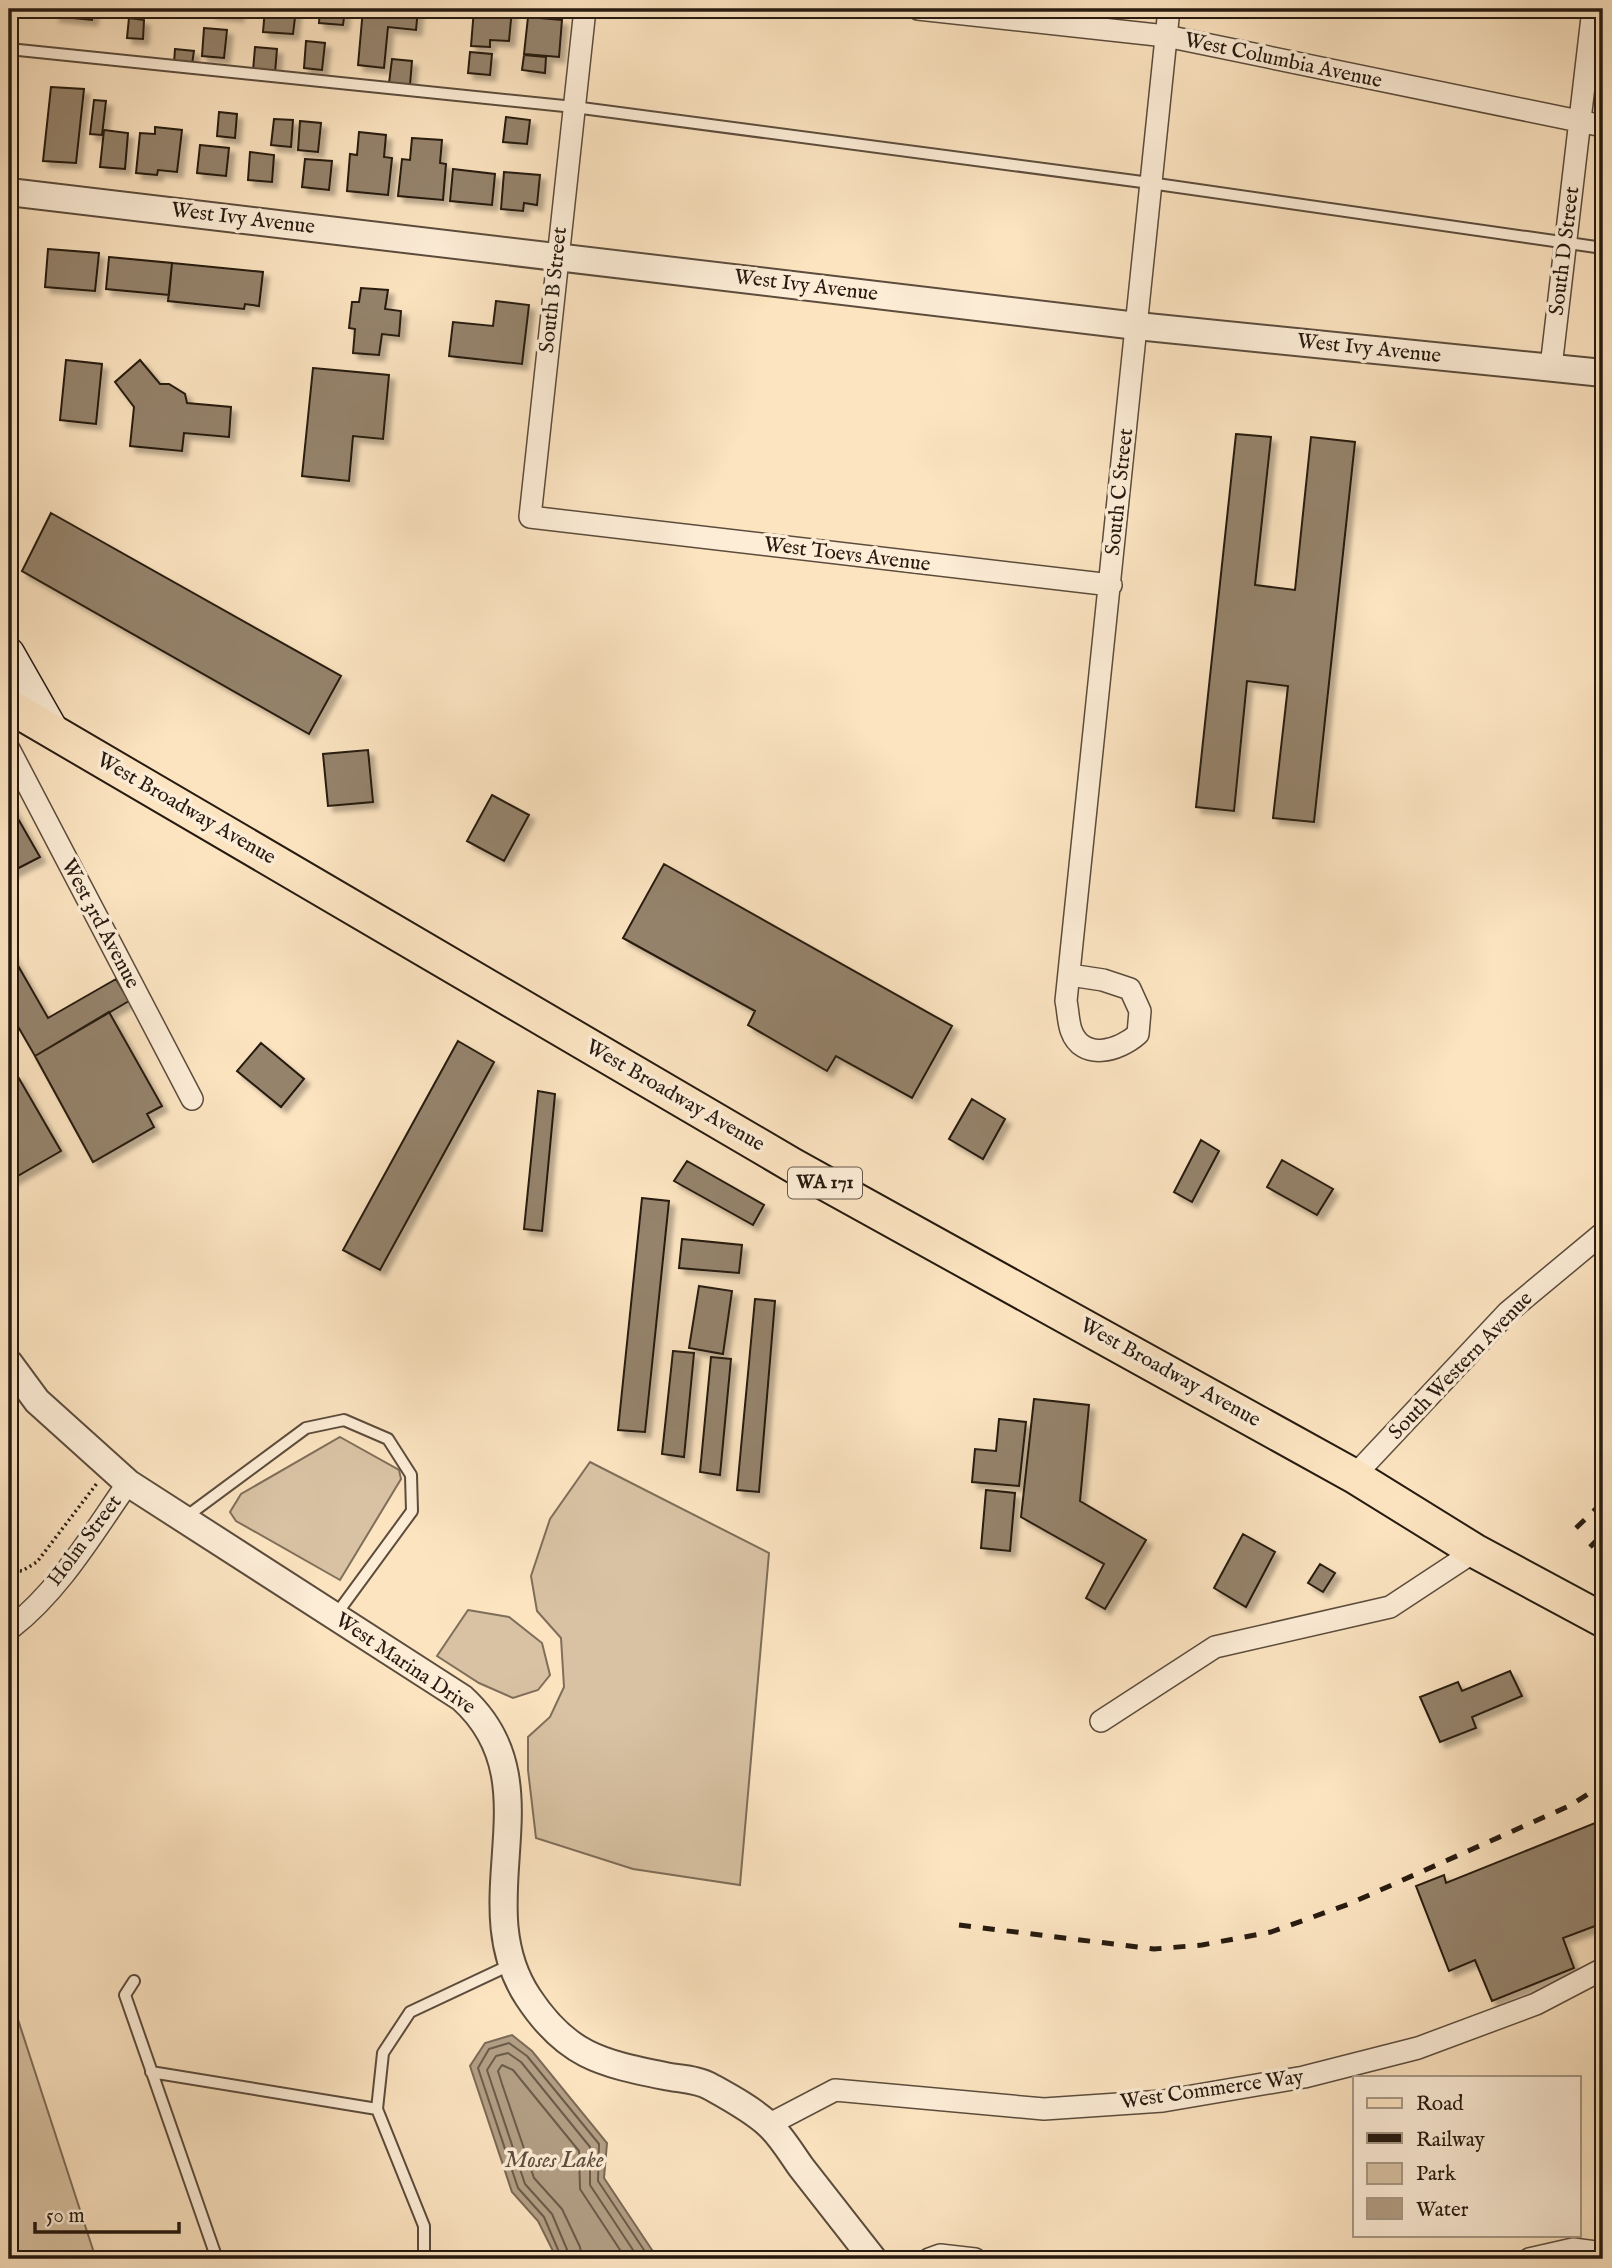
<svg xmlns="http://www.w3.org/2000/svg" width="1612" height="2268" font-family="'IM FELL English',serif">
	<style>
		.green { fill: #d8c2a3; stroke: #7f6e5a; stroke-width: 2 }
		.water { fill: #b39f85; stroke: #7b6a56; stroke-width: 2 }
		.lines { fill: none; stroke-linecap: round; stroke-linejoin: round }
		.shore { stroke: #6c5c4a; stroke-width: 2 }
		.building { fill: #95836c; stroke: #261a10; stroke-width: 2; filter: url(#shadow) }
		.service-casing { stroke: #5c4c3c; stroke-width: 14 }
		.minor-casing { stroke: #5c4c3c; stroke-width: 24 }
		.tertiary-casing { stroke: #5c4c3c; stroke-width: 30 }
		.secondary-casing { stroke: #261a10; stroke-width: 33 }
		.primary-casing { stroke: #261a10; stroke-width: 37 }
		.path { stroke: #261a10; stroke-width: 3.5; stroke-dasharray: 2 3.5; stroke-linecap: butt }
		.service { stroke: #fdedd7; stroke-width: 10 }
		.minor { stroke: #fdedd7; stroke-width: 21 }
		.tertiary { stroke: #fdedd7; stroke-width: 26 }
		.secondary { stroke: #fdedd7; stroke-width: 30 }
		.primary { stroke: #fce4c1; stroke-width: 33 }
		.rail { stroke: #261a10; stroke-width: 5; stroke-dasharray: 12 12; stroke-linecap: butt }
		.labels { text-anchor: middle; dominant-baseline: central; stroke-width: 7; stroke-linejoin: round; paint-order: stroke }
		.shield { fill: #fdedd7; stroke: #66594c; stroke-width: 2 }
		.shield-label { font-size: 19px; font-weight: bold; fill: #261a10 }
		.street-label { font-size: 21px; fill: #261a10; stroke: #fdedd7 }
		.water-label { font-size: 23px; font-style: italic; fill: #5e4f3f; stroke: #fdedd7 }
	</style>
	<defs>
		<filter id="shadow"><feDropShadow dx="5.5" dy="5.5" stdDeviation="2" flood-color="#0004"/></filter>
	</defs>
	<rect width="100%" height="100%" fill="#fce4c1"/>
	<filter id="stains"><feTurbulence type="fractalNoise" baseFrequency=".00286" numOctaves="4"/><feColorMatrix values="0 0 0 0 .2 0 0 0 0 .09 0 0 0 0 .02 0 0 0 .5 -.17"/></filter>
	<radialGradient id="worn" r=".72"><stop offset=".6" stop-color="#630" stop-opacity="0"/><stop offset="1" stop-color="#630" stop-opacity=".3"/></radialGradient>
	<!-- green -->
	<path class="green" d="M340 1437 399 1470 401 1479 340 1580 236 1521 230 1512 241 1494Z
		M590 1462 769 1553 740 1885 633 1869 536 1838 528 1770V1737L550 1717 564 1687 561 1638 537 1611 531 1576 550 1519Z
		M468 1610 509 1617 542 1643 550 1675 538 1690 513 1698 479 1683 437 1656Z
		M9 1992 96 2259H9Z"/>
	<!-- water -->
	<path class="water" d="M512 2035 532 2051 607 2143 604 2178 658 2259H557L538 2221 512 2192 470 2066 485 2043Z"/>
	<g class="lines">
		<!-- shore -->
		<path class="shore" d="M562 2259 544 2217 518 2188 478 2068 489 2049 509 2043 527 2056 599 2144 598 2181 650 2259
			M571 2259 552 2214 525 2184 487 2070 496 2056 508 2053 521 2062 590 2147V2185L639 2259
			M582 2259 580 2247 562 2209 534 2178 502 2084 498 2071 502 2065 513 2070 579 2151 580 2189 626 2259"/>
	</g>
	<!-- building -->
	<path class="building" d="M55 9H93L92 20 54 16Z
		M211 9H239L238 16 211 13Z
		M265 9H296L293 34 263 32Z
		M320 9H345L343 25 319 23Z
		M363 9H418L416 30 388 27 384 68 358 65Z
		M474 9H512L509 41 490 40V47L471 46Z
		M528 17 562 20 559 57 524 54Z
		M129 18 144 20 143 39 127 38Z
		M204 28 227 30 224 58 202 56Z
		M306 41 325 43 322 70 304 68Z
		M255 47 277 49 275 73 253 71Z
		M175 49 194 51 192 64 174 63Z
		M470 52 492 54 490 75 468 73Z
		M524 55 546 57 545 73 522 70Z
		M392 59 412 61 410 85 389 83Z
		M51 87 84 89 76 163 43 161Z
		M94 100 106 101 102 135 90 134Z
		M219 112 237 114 235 138 217 136Z
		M506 117 530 120 527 144 503 142Z
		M274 119 293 120 291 147 271 145Z
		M300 121 321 123 318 152 298 150Z
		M155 127 182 130 177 172 158 170 157 175 136 173 140 133 155 134Z
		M104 130 128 133 125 169 100 167Z
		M359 132 386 135 384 157 392 158 388 195 347 191 350 154 357 155Z
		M412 138 442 140 440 163 446 164 443 200 398 196 402 159 410 160Z
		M200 145 229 148 226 176 197 173Z
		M250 152 274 155 272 182 248 180Z
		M305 159 332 161 329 190 302 187Z
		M453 169 495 174 492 205 450 201Z
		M504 172 540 175 537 205 524 203 523 211 501 209Z
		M48 249 99 253 95 291 45 287Z
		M109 257 172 263 169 295 106 289Z
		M172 263 263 272 259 306 245 304 244 309 168 301Z
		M361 288 388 290 385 309 401 311 399 336 382 334 379 355 353 353 355 329 349 328 352 302H359Z
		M496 301 529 305 522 364 449 356 453 322 493 326Z
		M66 360 102 364 96 424 60 420Z
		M140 360 160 384H169L185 394 187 403 231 407 229 437 184 433 182 451 130 446 134 407 115 382Z
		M313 368 389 375 383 439 353 436 349 481 302 476Z
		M1236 434 1271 437 1255 585 1295 590 1311 437 1355 442 1314 822 1273 818 1288 686 1247 681 1234 811 1196 807Z
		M51 513 341 676 309 734 22 571Z
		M368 750 373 802 328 806 323 754Z
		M492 795 529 815 504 861 467 841Z
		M9 803 40 857 9 873Z
		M664 864 952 1026 912 1098 836 1056 827 1071 748 1025 755 1011 623 938Z
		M9 950 48 1018 116 979 129 1001 35 1056 9 1011Z
		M109 1012 162 1106 147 1114 154 1127 93 1162 35 1056Z
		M458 1041 494 1062 380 1270 343 1250Z
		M261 1043 304 1079 281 1107 237 1071Z
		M17 1075 61 1151 9 1181V1080Z
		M538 1091 555 1094 542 1231 524 1229Z
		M972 1099 1005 1119 983 1159 949 1139Z
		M1201 1140 1219 1151 1192 1202 1174 1192Z
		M1282 1160 1333 1189 1317 1215 1267 1187Z
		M687 1161 764 1205 753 1225 674 1181Z
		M642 1198 669 1201 645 1432 618 1430Z
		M682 1239 742 1245 739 1273 679 1268Z
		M699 1286 732 1291 723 1354 689 1348Z
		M755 1299 775 1301 759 1492 737 1490Z
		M673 1351 694 1353 684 1457 662 1454Z
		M711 1357 731 1359 720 1475 700 1472Z
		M1034 1399 1089 1405 1080 1501 1146 1540 1105 1609 1086 1598 1104 1564 1021 1517Z
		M999 1419 1026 1422 1019 1486 972 1482 975 1449 996 1451Z
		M986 1490 1015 1493 1010 1551 981 1548Z
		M1243 1534 1275 1552 1246 1607 1214 1588Z
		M1320 1564 1335 1573 1323 1592 1308 1583Z
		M1510 1671 1522 1696 1472 1717 1476 1728 1440 1742 1420 1697 1458 1682 1462 1691Z
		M1600 1821 1603 1829V1923L1563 1938 1574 1968 1492 2001 1475 1960 1449 1971 1416 1886 1444 1875 1446 1883Z"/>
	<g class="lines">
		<defs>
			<path id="service" d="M9 49 574 107 1150 183 1603 248
				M183 1519 306 1428 344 1420 388 1439 411 1475 412 1511 335 1616
				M134 1981 125 1995 217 2259
				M151 2072 377 2109
				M424 2259V2226L377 2109 383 2053 410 2012 510 1965"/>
			<path id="minor" d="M585 9 530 517 1111 585
				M918 9 1166 36 1603 126
				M1551 367 1593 9
				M9 749 192 1099
				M1070 975 1103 980 1130 989 1140 1011 1138 1034C1119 1051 1082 1062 1071 1030 1068 1021 1068 1010 1066 1001L1169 9
				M1354 1476 1508 1312 1603 1233
				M11 1628C60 1590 93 1533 128 1483
				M1101 1721 1215 1647 1390 1607 1475 1551
				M768 2125 835 2090 1044 2109 1163 2101 1304 2077 1418 2048 1536 2004 1603 1969
				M929 2259 940 2255 975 2259
				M1529 2259 1573 2249 1603 2253"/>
			<path id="tertiary" d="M9 192 1137 326 1603 373
				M9 1363 37 1401 128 1483 462 1698C557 1784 464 1900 528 1997 566 2055 600 2063 665 2076 679 2079 698 2079 711 2087 729 2097 753 2110 769 2125 781 2136 791 2153 801 2167 825 2198 849 2228 873 2259"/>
			<path id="secondary" d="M9 653 54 732"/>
			<path id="primary" d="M9 706 794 1166 1354 1476 1475 1551 1603 1620"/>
		</defs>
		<!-- service casing -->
		<use href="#service" class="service-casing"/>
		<!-- minor casing -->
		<use href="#minor" class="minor-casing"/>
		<!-- tertiary casing -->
		<use href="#tertiary" class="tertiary-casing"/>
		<!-- secondary casing -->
		<use href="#secondary" class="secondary-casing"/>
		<!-- primary casing -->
		<use href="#primary" class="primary-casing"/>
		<!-- path -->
		<path class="path" d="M9 1569 22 1571 37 1562 98 1482"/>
		<!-- service -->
		<use href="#service" class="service"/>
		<!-- minor -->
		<use href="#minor" class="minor"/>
		<!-- tertiary -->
		<use href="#tertiary" class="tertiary"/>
		<!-- secondary -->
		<use href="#secondary" class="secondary"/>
		<!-- primary -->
		<use href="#primary" class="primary"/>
		<!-- rail -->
		<path class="rail" d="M1576 1528 1603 1502
			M1590 1547 1603 1534
			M959 1925 1154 1949 1202 1945 1271 1932 1349 1904 1569 1806 1603 1785"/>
	</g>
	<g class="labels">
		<!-- shield labels -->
		<rect class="shield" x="788" y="1167.5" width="74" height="31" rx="5"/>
		<g class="shield-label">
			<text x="825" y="1183">WA 171</text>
		</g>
		<!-- street labels -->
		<g class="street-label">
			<text transform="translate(1283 61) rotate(12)">West Columbia Avenue</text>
			<text transform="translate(243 219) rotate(7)">West Ivy Avenue</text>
			<text transform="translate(1565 251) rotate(-83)">South D Street</text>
			<text transform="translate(806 286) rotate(7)">West Ivy Avenue</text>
			<text transform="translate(554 290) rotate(-84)">South B Street</text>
			<text transform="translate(1369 349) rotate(6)">West Ivy Avenue</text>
			<text transform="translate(1120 492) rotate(-84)">South C Street</text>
			<text transform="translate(847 555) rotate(7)">West Toevs Avenue</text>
			<text transform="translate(186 809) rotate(30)">West Broadway Avenue</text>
			<text transform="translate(100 924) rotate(62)">West 3rd Avenue</text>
			<text transform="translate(675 1096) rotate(30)">West Broadway Avenue</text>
			<text transform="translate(1461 1366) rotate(-46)">South Western Avenue</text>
			<text transform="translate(1170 1373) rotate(29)">West Broadway Avenue</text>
			<text transform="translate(85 1541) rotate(-53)">Holm Street</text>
			<text transform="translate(405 1664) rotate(34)">West Marina Drive</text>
			<text transform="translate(1212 2090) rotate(-8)">West Commerce Way</text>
		</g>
		<!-- water labels -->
		<g class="water-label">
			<text x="554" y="2160">Moses Lake</text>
		</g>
	</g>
	<!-- margin -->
	<rect width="1612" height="2268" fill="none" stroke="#fce4c1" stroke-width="35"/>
	<rect x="10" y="10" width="1591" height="2247" fill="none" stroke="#261a10" stroke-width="3.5"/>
	<rect x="18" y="18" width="1577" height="2233" fill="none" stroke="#261a10" stroke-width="2"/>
	<!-- legend -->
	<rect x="1353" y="2076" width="228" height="161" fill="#fdedd7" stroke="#a79987" stroke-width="2"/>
	<rect x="1367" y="2098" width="35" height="10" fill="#fce4c1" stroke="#a79987" stroke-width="2"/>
	<text x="1416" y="2110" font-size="21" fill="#261a10">Road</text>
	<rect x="1367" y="2133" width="35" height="10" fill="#261a10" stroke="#a79987" stroke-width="2"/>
	<text x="1416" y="2146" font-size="21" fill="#261a10">Railway</text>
	<rect x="1367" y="2163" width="35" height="21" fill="#d8c2a3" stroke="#a79987" stroke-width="2"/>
	<text x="1416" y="2180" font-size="21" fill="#261a10">Park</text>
	<rect x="1367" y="2198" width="35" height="21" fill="#b39f85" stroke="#a79987" stroke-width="2"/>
	<text x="1416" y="2216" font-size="21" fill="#261a10">Water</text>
	<!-- scale -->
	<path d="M35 2222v10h144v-10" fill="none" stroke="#261a10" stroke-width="3.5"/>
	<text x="46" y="2222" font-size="21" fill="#261a10" stroke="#fdedd7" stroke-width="5" paint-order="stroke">50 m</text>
	<rect width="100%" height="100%" filter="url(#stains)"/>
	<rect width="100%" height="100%" fill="url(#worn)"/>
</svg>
